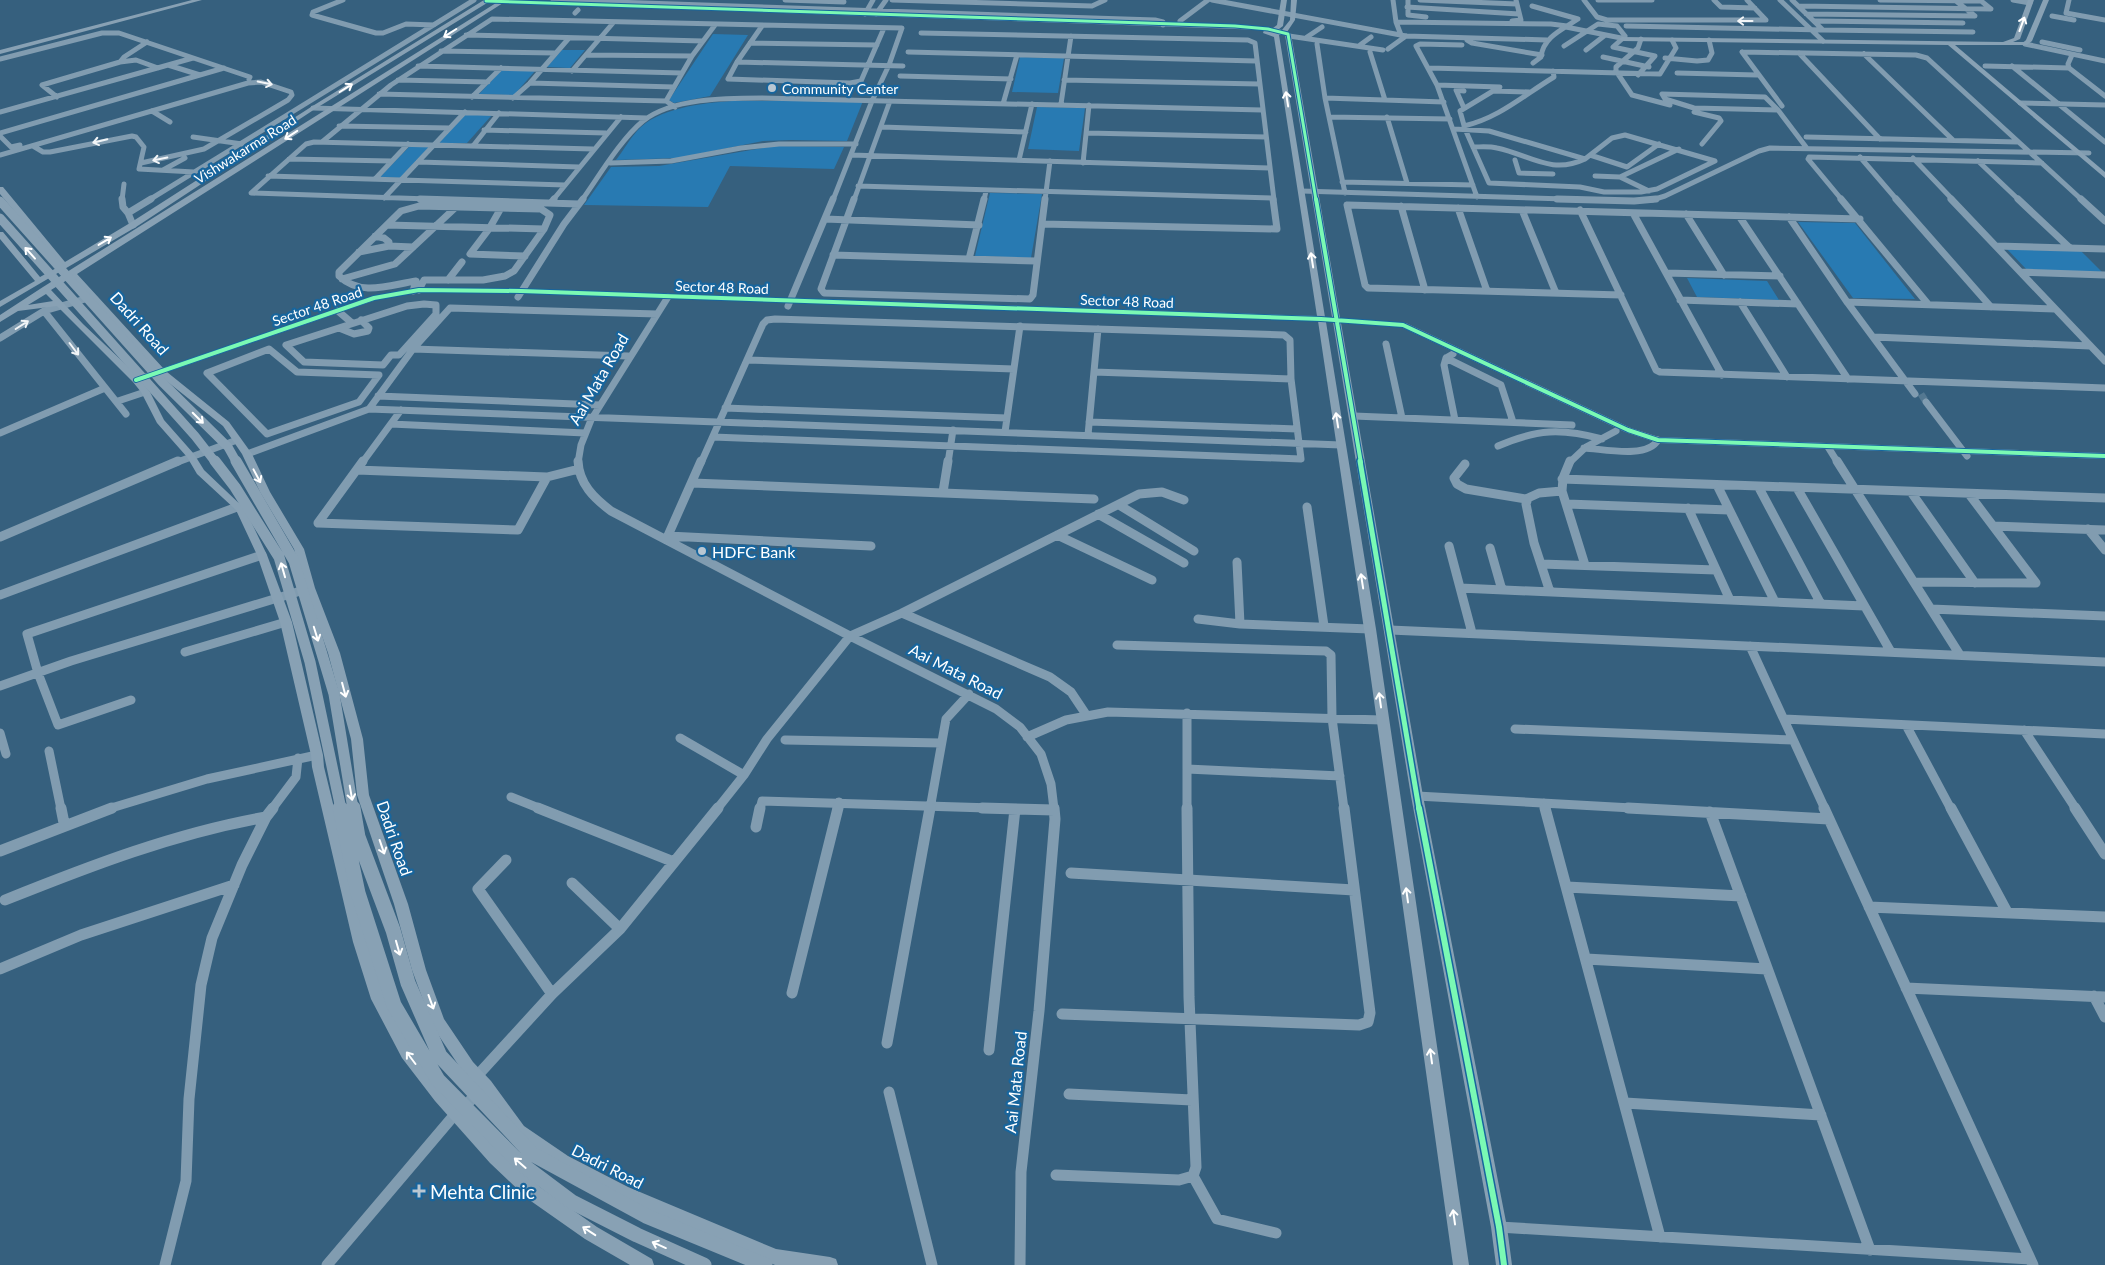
<svg xmlns="http://www.w3.org/2000/svg" width="2105" height="1265" font-family="Lato,sans-serif">
	<style>
		.green { fill: #287ab2 }
		.lines { fill: none; stroke-linecap: round; stroke-linejoin: round }
		.street-tunnel { stroke: #547891; stroke-width: 7; stroke-dasharray: 7 3; stroke-linecap: butt }
		.street-far3 { stroke: #819cb0; stroke-width: 5 }
		.street-far2 { stroke: #819cb0; stroke-width: 7 }
		.street-far1 { stroke: #819cb0; stroke-width: 9 }
		.street { stroke: #819cb0; stroke-width: 11 }
		.secondary { fill: #88a1b4; fill-rule: evenodd }
		.secondary-bridge-far2 { stroke: #88a1b4; stroke-width: 9 }
		.secondary-bridge-far1 { stroke: #88a1b4; stroke-width: 11 }
		.secondary-bridge { stroke: #88a1b4; stroke-width: 15 }
		.cycleway-far3-casing { stroke: #17659d; stroke-width: 5 }
		.cycleway-far2-casing { stroke: #17659d; stroke-width: 6 }
		.cycleway-far1-casing { stroke: #17659d; stroke-width: 8 }
		.cycleway-casing { stroke: #17659d; stroke-width: 9 }
		.cycleway-far3 { stroke: #7af9b4; stroke-width: 3 }
		.cycleway-far2 { stroke: #7af9b4; stroke-width: 4 }
		.cycleway-far1 { stroke: #7af9b4; stroke-width: 5 }
		.cycleway { stroke: #7af9b4; stroke-width: 6 }
		.oneway { stroke: #f2f5f7 }
		.oneway2 { stroke: #fff }
		.poi-dot { fill: #b9c7d2; stroke: #17659d; stroke-width: 2 }
		.labels { text-anchor: middle; dominant-baseline: central; stroke-width: 4.5; stroke-linejoin: round; paint-order: stroke }
		.far-poi-label { font-size: 14px; fill: #fff; stroke: #17659d; text-anchor: start }
		.far-street-label { font-size: 14px; fill: #fff; stroke: #17659d }
		.street-label { font-size: 16px; fill: #fff; stroke: #17659d }
		.poi-label { font-size: 16px; fill: #fff; stroke: #17659d; text-anchor: start }
		.near-poi-label { font-size: 19px; fill: #fff; stroke: #17659d; text-anchor: start }
	</style>
	<rect width="100%" height="100%" fill="#36607e"/>
	<!-- green -->
	<path class="green" d="M713 34 748 35 710 96 674 103 669 100Z
		M562 50H585L570 68 547 67Z
		M1020 57 1064 58 1058 93 1012 92Z
		M502 70 535 71 514 95 479 94Z
		M732 101H863L847 141 791 140 763 141 678 158 616 160C623 151 629 140 637 131 657 108 703 103 732 101Z
		M1037 107 1085 108 1079 151 1028 149Z
		M465 115H492L467 143H439Z
		M774 146 844 147 834 169 730 166 708 207 584 205 611 167 659 166Z
		M409 147H429L400 178 380 177Z
		M990 193 1042 194 1031 258 975 256Z
		M1798 222 1855 223 1915 299 1853 298Z
		M2007 249 2081 251 2102 272 2027 270Z
		M1687 278 1767 281 1779 300 1697 297Z"/>
	<g class="lines">
		<!-- street-tunnel -->
		<path class="street-tunnel" d="M1921 394 1926 402"/>
		<!-- street-far3 -->
		<path class="street-far3" d="M343 0 313 12 312 15 376 33H383L406 24 434 25
			M553 0 1155 20 1163 22V25
			M785 0 844 2
			M892 0 1092 6 1105 0
			M1212 0 1406 36 1547 40
			M1393 0 1396 22 1401 35
			M1408 0V15L1426 17
			M1420 0 1517 4
			M1584 0 1597 17 1607 20H1766L1747 0
			M1598 0H1652
			M1714 0 1721 7 1755 8
			M1780 0 1823 41
			M1792 0 1823 30 1973 32
			M1880 0 1981 1
			M2013 0 2030 3
			M2069 0 2066 13 2105 20
			M1532 6 1578 19C1563 29 1543 37 1541 57L1533 63
			M1799 6 1991 9 1980 0
			M1407 7 1519 14
			M575 13 578 10
			M865 14 873 0
			M876 14 886 0
			M1806 14 1975 16 1956 1
			M2052 16 2074 20
			M1180 21 1208 0
			M1512 21 1521 20 1516 0
			M1815 21 1963 23
			M1396 22 1551 24 1567 26
			M762 26 737 62 728 79 850 83 861 81 884 28
			M1626 26 1823 30
			M1566 27 1621 38
			M921 33 1248 40 1255 43 1274 200
			M466 35 703 41
			M1289 36 1383 50
			M1307 37 1322 27
			M1622 39 1613 47 1655 56 1638 75
			M1641 39 1638 48 1616 67V71L1632 95 1670 105
			M1467 40 1472 43 1542 55
			M2042 42 2080 50
			M750 43 877 45
			M1317 44 1325 98 1345 193
			M2025 44 2105 61
			M1360 45 1371 37
			M1462 45 1420 44 1416 46 1437 85 1477 197
			M1564 46 1598 24 1617 26 1625 36
			M1388 49 1406 36
			M1586 50 1604 36
			M441 51 555 53
			M908 52 1256 61
			M1370 52 1385 100
			M1742 52 1916 55 1927 58 2082 200
			M1742 52 1782 106
			M1799 53 1880 139
			M1864 54 1953 140
			M586 55 692 56
			M1603 57 1649 67
			M1665 58 1697 61 1708 60 1712 53 1709 40
			M0 59 102 33H119L250 77 249 79
			M120 62 124 57 147 42
			M737 62 903 66
			M168 65 200 75
			M418 66 682 73
			M1985 66 2069 68 2068 64 2072 55
			M2012 66 2105 142
			M1429 68 1660 74 1676 48 1672 40
			M2069 68 2105 96
			M572 71 613 23
			M1677 73 1757 75
			M900 76 1011 79
			M398 80 488 82
			M1064 80 1259 84
			M530 83 674 87
			M1437 85 1500 87
			M1464 91 1456 90 1464 108
			M1529 92 1493 91 1460 111 1465 129 1489 183 1580 187 1604 192H1641L1657 189 1715 161 1625 135 1612 138 1585 159
			M379 94 666 101 675 107
			M1662 94 1765 97 1778 110 1694 108 1665 99Z
			M57 97 42 85 120 62 136 60 158 68
			M472 97 501 68
			M513 98 530 83 569 38
			M1325 98 1444 102
			M666 101 692 56 715 25
			M2020 103 2105 105
			M1003 104 1017 55
			M1061 104 1071 36
			M313 108 647 118
			M1778 110 1806 147
			M152 111 170 122
			M0 112 193 58
			M1694 112 1719 118 1721 121 1702 144
			M1329 117 1450 119
			M1387 117 1407 183
			M339 126 450 128
			M1464 126C1499 118 1524 95 1554 77L1553 71
			M882 127 1026 132
			M1454 129 1489 131 1585 159C1551 175 1530 155 1497 148 1489 146 1481 147 1473 147
			M484 130 606 133
			M0 133 224 68
			M1087 133 1266 137
			M0 136 11 147 20 145
			M193 137 242 144
			M1806 137 2018 142
			M322 142 391 85 492 19 902 28 889 65 872 101 833 200
			M33 146 43 152H50L132 136 136 137 144 147 139 169 194 172
			M473 146 499 113
			M0 155 248 83 261 82 291 92 292 95 288 100 204 149 141 163
			M851 155 1269 168
			M1590 155 1627 167 1659 144
			M1860 157 1897 200
			M1913 158 1953 200
			M289 159 391 161
			M1019 160 1032 104
			M1515 160 1519 173 1553 174
			M1978 161 2019 200
			M418 162 579 167
			M610 163 671 161 741 148 779 144H856
			M1083 163 1089 105
			M163 170 185 158
			M268 176 565 185
			M1595 176 1620 177 1679 149
			M1620 177 1649 191
			M375 179 408 144
			M1342 182 1473 185
			M858 186 1273 198
			M1301 191 1598 200
			M384 198 465 112
			M122 200 124 184
			M149 200 474 0
			M458 200 251 193 306 144 314 142 593 149
			M553 200 621 117
			M582 200C599 176 621 139 643 121 672 98 726 98 762 98L1262 110
			M854 200 890 101
			M984 200 986 191
			M1045 200 1050 161
			M1652 200 1665 196 1759 151 1770 148 2089 153
			M1842 200 1808 159 1809 157 2042 163"/>
		<!-- street-far2 -->
		<path class="street-far2" d="M122 199 123 207 128 213
			M420 199 579 204
			M854 199 821 289 824 293 1030 299 1033 295 1045 199
			M1557 199 1634 201 1656 199
			M1841 199 1928 304
			M1896 199 1991 307
			M1951 199 2105 361
			M2018 199 2070 248
			M2081 199 2105 221
			M551 203 554 199
			M1401 206 1425 290
			M501 208 489 229 470 254 525 256
			M1458 208 1487 291
			M1522 210 1556 293
			M1580 210 1656 370 1660 372 2105 388
			M1633 213 1722 375
			M1686 214 1724 275
			M1739 216 1848 379
			M1789 217 1847 302 1915 394
			M825 219 979 225
			M1042 224 1277 229 1273 199
			M133 225 128 213 151 199
			M387 225 544 229
			M389 246 413 247
			M1996 246 2105 249
			M359 252 389 246V242L384 238 375 236
			M833 255 1036 261
			M969 259 984 199
			M2021 272 2105 275
			M1666 273 1780 276
			M342 279 395 264 456 207
			M448 280 462 262
			M413 291 416 281C389 285 361 297 339 276V272L401 211 419 206 541 209 550 215 544 229 514 271 505 276 483 280H424L419 290
			M1621 295 1368 288 1365 285 1347 205 1860 219
			M518 297 564 224 583 199
			M1680 300 1798 304
			M1740 302 1787 377
			M1847 302 2055 309
			M424 304 436 305V314L399 355H391L383 365 304 362 286 345 407 306Z
			M788 306 833 199
			M44 311 126 414
			M338 311 352 323
			M339 328 354 334 368 331 369 328 361 320
			M1874 337 2090 346
			M0 338 44 311 92 297
			M1386 344 1402 418
			M269 349 297 372 379 375 359 402 267 434 207 373Z
			M413 349 628 356
			M1453 354 1446 358 1444 365 1455 420
			M1446 358 1501 385 1513 422
			M747 360 1014 369
			M1094 372 1291 379
			M378 396 600 405
			M118 401 145 392
			M1926 402 1967 456
			M725 408 1007 418
			M369 409 413 349 450 308 657 314
			M1354 416 1572 425
			M1089 422 1297 429
			M391 424 585 433
			M1005 432 1020 326
			M0 433 105 388
			M1088 435 1098 329
			M1498 446C1537 429 1561 428 1602 439
			M1828 447 1838 463
			M1584 448C1604 449 1647 459 1658 440
			M247 454 369 409 1341 445
			M175 463 237 440
			M362 463 401 410
			M578 463 581 445 591 420 668 297
			M701 463 763 324 767 320 775 319 1284 335 1290 340 1291 379 1301 459 713 437
			M948 463 953 430
			M1569 463 1586 447 1616 431"/>
		<!-- street-far1 -->
		<path class="street-far1" d="M578 461C579 484 594 498 611 511L850 636 996 709 1020 727 1041 754 1051 784 1054 809
			M1570 461 1563 478 1562 491 1585 565
			M1837 461 1960 655
			M1465 464 1454 478 1457 484 1466 489 1526 499
			M357 470 547 477 579 469
			M1562 479 2105 498
			M692 483 1094 499
			M1717 485 1775 602
			M1758 486 1821 604
			M1797 488 1891 652
			M943 492 948 461
			M1911 492 1975 583
			M1567 504 1729 510
			M1119 505 1194 551
			M1307 507 1324 626
			M1688 508 1730 600
			M1098 514 1184 563
			M318 523 518 530 547 477
			M318 523 363 461
			M1993 526 2105 530
			M2088 529 2105 550
			M1057 535 1152 580
			M668 536 871 546
			M0 537 178 461
			M666 540 701 461
			M1449 546 1472 633
			M1490 548 1502 590
			M1237 562 1240 624
			M1541 564 1716 570
			M1914 582 2036 583 1969 494
			M1460 588 1864 606
			M1550 592 1534 543 1526 504 1528 498 1539 493 1562 491
			M0 595 237 507
			M1931 609 2105 616
			M902 613 1050 677 1071 692 1085 713
			M1198 619 1240 624 1370 629
			M1390 630 2105 662
			M1117 645 1326 651 1331 655 1332 718 1344 809
			M1750 646 1825 809
			M185 652 286 622
			M0 686 71 661 307 589
			M131 700 58 725 38 673 27 634 262 555
			M1784 719 2105 734
			M1906 725 1951 809
			M1515 729 1793 740
			M2024 730 2076 809
			M0 733 6 754
			M1027 737 1066 720 1108 712 1382 720
			M680 738 744 775
			M785 740 941 743
			M49 751 61 809
			M1187 769 1340 776
			M1417 796 1650 809
			M511 797 541 809
			M1544 803 1546 809
			M108 809 207 779 317 755
			M272 809 296 777 298 758
			M717 809 744 775 767 739 850 636 902 613 1139 494 1162 492 1184 500
			M760 809 762 801 1022 809
			M837 809 839 802
			M930 809 946 719 969 694
			M1187 809V713"/>
		<!-- street -->
		<path class="street" d="M61 808 64 823
			M538 808 674 862
			M982 808 1054 810
			M1545 808 1660 1237
			M1628 808 1829 819
			M1824 808 2033 1265
			M1951 808 2007 912
			M2075 808 2105 854
			M1710 812 1870 1250
			M756 827 760 808
			M0 851 112 808
			M506 860 478 889 552 994
			M1071 873 1354 890
			M572 883 620 929
			M1567 887 1741 896
			M5 900C90 866 175 833 266 817
			M1869 907 2105 917
			M1586 959 1767 969
			M0 969 81 935 234 885
			M1906 988 2105 997
			M792 993 838 808
			M2094 996 2105 1017
			M1062 1014 1359 1025 1368 1022 1370 1013 1344 808
			M887 1043 930 808
			M989 1050 1015 809
			M477 1076 552 994 620 929 718 808
			M889 1092 932 1265
			M1069 1094 1192 1100
			M1625 1103 1821 1115
			M1056 1175 1179 1180 1193 1176 1196 1167 1189 997 1187 808
			M1193 1176 1217 1219 1276 1233
			M1499 1227 2030 1259
			M165 1265 186 1181 189 1099 201 985 212 938 242 865 266 817 273 808
			M327 1265 456 1113 479 1093
			M1020 1265 1021 1172 1039 1011 1055 819 1054 808"/>
		<!-- secondary -->
		<path class="secondary" d="M192 0H202L0 54V50Z
			M484 0 1235 25 1273 28 1277 25 1281 0H1287L1283 26 1279 29 1282 30 1290 20 1291 0H1297L1295 20 1287 32 1291 34 1340 318 1406 323 1631 428 1659 437 2105 453V459L1658 443 1625 432 1401 327 1341 323 1423 796 1507 1227 1512 1265H1496L1491 1227 1411 796 1333 322H1326L1376 629 1469 1265H1453L1364 629 1318 321 521 293 419 292 376 300 167 372 229 422 252 454 270 492 304 549 315 588 340 653 363 739 369 795 408 904 426 970 444 1019 473 1062 491 1081 524 1126 568 1156 628 1187 776 1249 830 1257 836 1259 838 1265H775L616 1199 556 1166 512 1136 481 1091 463 1072 433 1027 412 970 394 904 357 795 351 739 328 653 305 588 294 549 260 492 242 454 223 426 159 375 141 381 150 392 164 420 194 454 204 470 245 509 267 555 292 622 323 755 324 767 367 942 385 998 412 1048 445 1091 502 1153 540 1187 597 1227 652 1259 654 1265H630L585 1239 528 1199 490 1163 435 1101 402 1058 371 999 353 942 312 767 311 755 280 622 257 555 236 510 197 474 187 457 157 423 141 392 133 382 57 306 18 311 0 322V315L43 287 496 3H487L315 109 136 227 0 307V301L35 281 0 239V232H3L40 277 60 266 0 194V187H3L65 262 130 223 311 107ZM503 3 1264 30 1263 33 1274 37 1317 316 521 289 419 288 374 296 163 368 77 274ZM1282 34 1285 35 1332 317H1325L1279 35ZM72 277 155 370 138 376 83 324 51 290ZM46 294 53 301 28 305Z
			M2028 0H2034L2020 39 2013 42H2024L2026 40 2043 0H2049L2032 41 2027 45H1955L2105 172V178L1948 45 1622 41 1619 39 1622 37 2003 42 2014 38Z"/>
		<!-- secondary-bridge-far2 -->
		<path class="secondary-bridge-far2" d="M0 201 162 382 228 447 237 463
			M0 218 195 436 216 463"/>
		<!-- secondary-bridge-far1 -->
		<path class="secondary-bridge-far1" d="M215 461 235 487 279 557 310 662 341 809
			M236 461 294 561 334 694 353 809"/>
		<!-- secondary-bridge -->
		<path class="secondary-bridge" d="M340 808 358 893 394 1005 438 1080 520 1163 572 1202 637 1235 704 1265
			M353 808 358 837 393 930 408 983 440 1056 532 1154 646 1216 765 1265"/>
		<defs>
			<path id="cycleway-far3" d="M486 1 1235 26 1268 29 1288 34 1316 200"/>
			<path id="cycleway-far2" d="M1316 199 1361 463
				M136 380 374 298 419 290 521 291 1321 319 1403 325 1628 430 1658 440 2105 456"/>
			<path id="cycleway-far1" d="M1360 461 1419 809"/>
			<path id="cycleway" d="M1419 808 1499 1227 1504 1265"/>
		</defs>
		<!-- cycleway-far3 casing -->
		<use href="#cycleway-far3" class="cycleway-far3-casing"/>
		<!-- cycleway-far2 casing -->
		<use href="#cycleway-far2" class="cycleway-far2-casing"/>
		<!-- cycleway-far1 casing -->
		<use href="#cycleway-far1" class="cycleway-far1-casing"/>
		<!-- cycleway casing -->
		<use href="#cycleway" class="cycleway-casing"/>
		<!-- cycleway-far3 -->
		<use href="#cycleway-far3" class="cycleway-far3"/>
		<!-- cycleway-far2 -->
		<use href="#cycleway-far2" class="cycleway-far2"/>
		<!-- cycleway-far1 -->
		<use href="#cycleway-far1" class="cycleway-far1"/>
		<!-- cycleway -->
		<use href="#cycleway" class="cycleway"/>
	</g>
	<!-- one-way arrows -->
	<defs><path id="oneway-shaft" d="M-6 0H5M1.5-3L5.5 0L1.5 3" fill="none" stroke-width="1.6" stroke-linecap="round" stroke-linejoin="round" transform="scale(1.25)"/></defs>
	<g class="oneway">
		<use href="#oneway-shaft" transform="translate(1745 21) rotate(-180)"/>
		<use href="#oneway-shaft" transform="translate(265 83) rotate(12)"/>
		<use href="#oneway-shaft" transform="translate(100 141) rotate(167)"/>
		<use href="#oneway-shaft" transform="translate(160 159) rotate(168)"/>
		<use href="#oneway-shaft" transform="translate(22 325) rotate(-32)"/>
		<use href="#oneway-shaft" transform="translate(74 349) rotate(53)"/>
	</g>
	<g class="oneway2">
		<use href="#oneway-shaft" transform="translate(2022 24) rotate(-70)"/>
		<use href="#oneway-shaft" transform="translate(450 33) rotate(148)"/>
		<use href="#oneway-shaft" transform="translate(346 88) rotate(-32)"/>
		<use href="#oneway-shaft" transform="translate(1287 99) rotate(-99)"/>
		<use href="#oneway-shaft" transform="translate(291 135) rotate(147)"/>
		<use href="#oneway-shaft" transform="translate(105 241) rotate(-31)"/>
		<use href="#oneway-shaft" transform="translate(30 253) rotate(-132)"/>
		<use href="#oneway-shaft" transform="translate(1312 260) rotate(-99)"/>
		<use href="#oneway-shaft" transform="translate(198 418) rotate(45)"/>
		<use href="#oneway-shaft" transform="translate(1337 420) rotate(-99)"/>
		<use href="#oneway-shaft" transform="translate(257 476) rotate(62)"/>
		<use href="#oneway-shaft" transform="translate(283 570) rotate(-106)"/>
		<use href="#oneway-shaft" transform="translate(1362 581) rotate(-99)"/>
		<use href="#oneway-shaft" transform="translate(316 634) rotate(73)"/>
		<use href="#oneway-shaft" transform="translate(344 690) rotate(75)"/>
		<use href="#oneway-shaft" transform="translate(1380 700) rotate(-98)"/>
		<use href="#oneway-shaft" transform="translate(351 793) rotate(80)"/>
		<use href="#oneway-shaft" transform="translate(382 847) rotate(71)"/>
		<use href="#oneway-shaft" transform="translate(1407 895) rotate(-98)"/>
		<use href="#oneway-shaft" transform="translate(398 948) rotate(74)"/>
		<use href="#oneway-shaft" transform="translate(431 1002) rotate(70)"/>
		<use href="#oneway-shaft" transform="translate(1431 1056) rotate(-98)"/>
		<use href="#oneway-shaft" transform="translate(411 1058) rotate(-127)"/>
		<use href="#oneway-shaft" transform="translate(520 1163) rotate(-139)"/>
		<use href="#oneway-shaft" transform="translate(1454 1217) rotate(-98)"/>
		<use href="#oneway-shaft" transform="translate(589 1231) rotate(-147)"/>
		<use href="#oneway-shaft" transform="translate(659 1245) rotate(-156)"/>
	</g>
	<!-- markers -->
	<g class="poi-dot">
		<circle cx="772" cy="88" r="5"/>
		<circle cx="702" cy="551" r="5"/>
		<path d="M416.5 1183.5h5v5h5v5h-5v5h-5v-5h-5v-5h5z"/>
	</g>
	<g class="labels">
		<!-- far-poi labels -->
		<g class="far-poi-label">
			<text x="782" y="88">Community Center</text>
		</g>
		<!-- far-street labels -->
		<g class="far-street-label">
			<text transform="translate(245 149) rotate(-32)">Vishwakarma Road</text>
			<text transform="translate(722 287) rotate(2)">Sector 48 Road</text>
			<text transform="translate(1127 301) rotate(2)">Sector 48 Road</text>
			<text transform="translate(317 306) rotate(-19)">Sector 48 Road</text>
		</g>
		<!-- street labels -->
		<g class="street-label">
			<text transform="translate(140 323) rotate(48)">Dadri Road</text>
			<text transform="translate(598 379) rotate(-60)">Aai Mata Road</text>
			<text transform="translate(956 671) rotate(27)">Aai Mata Road</text>
			<text transform="translate(395 838) rotate(71)">Dadri Road</text>
			<text transform="translate(1015 1082) rotate(-84)">Aai Mata Road</text>
			<text transform="translate(608 1166) rotate(27)">Dadri Road</text>
		</g>
		<!-- poi labels -->
		<g class="poi-label">
			<text x="712" y="551">HDFC Bank</text>
		</g>
		<!-- near-poi labels -->
		<g class="near-poi-label">
			<text x="430" y="1191">Mehta Clinic</text>
		</g>
	</g>
</svg>
